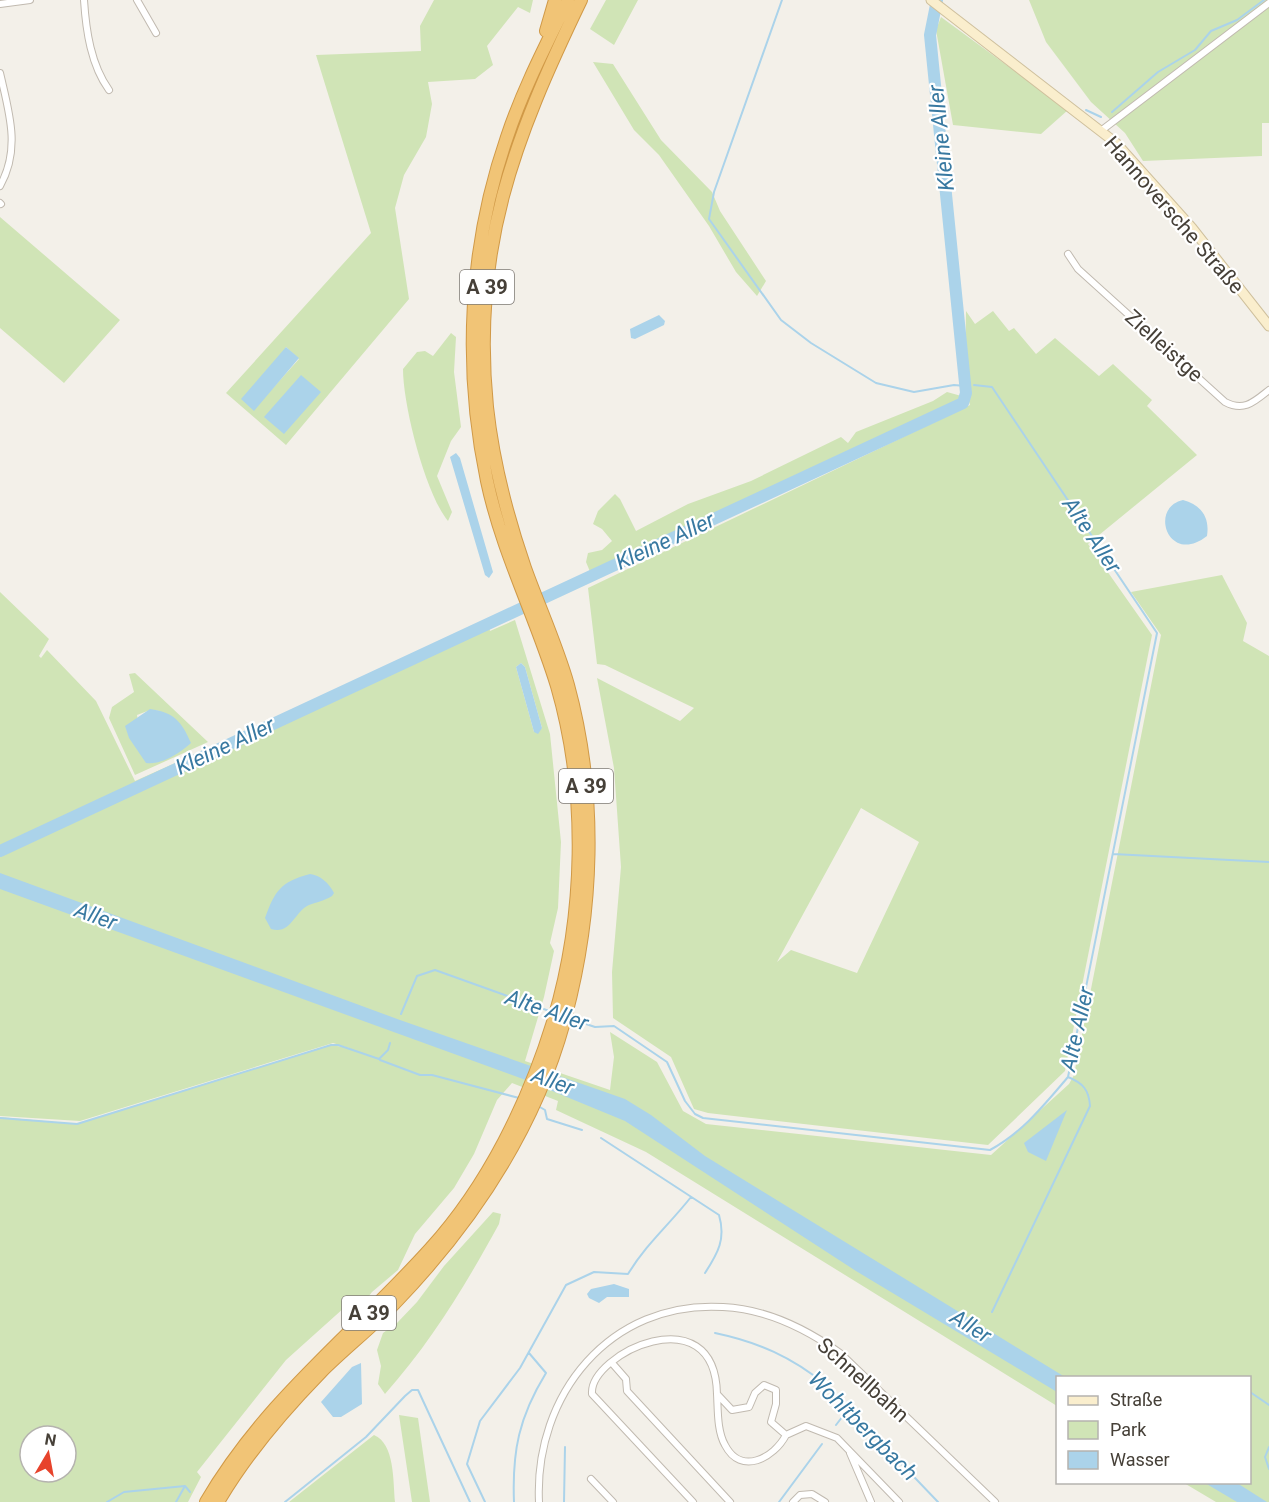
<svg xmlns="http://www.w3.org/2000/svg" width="1269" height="1502" font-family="Roboto,sans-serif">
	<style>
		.green { fill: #d0e4b6; fill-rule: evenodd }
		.water { fill: #abd3ea }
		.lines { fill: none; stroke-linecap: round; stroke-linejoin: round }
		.stream { stroke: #abd3ea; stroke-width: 2 }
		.river { stroke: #abd3ea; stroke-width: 12 }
		.street-casing { stroke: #c1bab0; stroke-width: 8 }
		.secondary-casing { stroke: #cfc09d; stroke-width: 11 }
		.highway-casing { stroke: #d09947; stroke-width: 14 }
		.street { stroke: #fff; stroke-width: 6 }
		.secondary { stroke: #faeecd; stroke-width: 9 }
		.highway { stroke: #f1c476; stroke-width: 12 }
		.labels { text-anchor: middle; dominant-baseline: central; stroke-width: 4.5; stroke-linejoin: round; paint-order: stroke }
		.shield { fill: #fff; stroke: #7e7974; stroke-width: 1.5 }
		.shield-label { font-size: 20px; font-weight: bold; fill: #464038 }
		.street-label { font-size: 21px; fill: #464038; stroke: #fff }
		.water-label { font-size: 22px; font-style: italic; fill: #3879a1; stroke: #fff }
	</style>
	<rect width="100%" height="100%" fill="#f3f0e9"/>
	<!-- green -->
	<path class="green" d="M434 0H533L530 13 518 7 487 46 493 65 475 79 428 82 432 104 426 137 404 175 395 208 409 299 286 445 226 393 371 233 316 55 421 51 420 26ZM286 347 299 359 253 410Z
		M606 0H638L614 45 590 29Z
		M1029 0H1269V123H1262V156L1143 161 1125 133 1091 102 1046 42Z
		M941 17 1068 110 1041 134 953 125 936 30Z
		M593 62 613 64 661 140 712 192 720 211 766 281 757 296 736 272 709 226 659 155 634 130Z
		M0 217 120 320 64 383 0 328Z
		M966 311 975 324 993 311 1009 331 1014 328 1036 354 1055 338 1099 376 1113 364 1152 400 1147 406 1197 455 1088 544 1152 635 1065 1071 988 1145 708 1113 694 1109 671 1057 613 1018 612 972 621 867 614 768 597 678 680 721 694 708 605 665 597 664 588 588 970 405 965 388ZM861 808 919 842 857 973 791 950 777 962Z
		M451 333 456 337 454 372 461 427 451 441 437 476 452 512 448 521C425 493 403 405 403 369L417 352 425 351 433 356Z
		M947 392 965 397 591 574 586 562 588 553 602 550 612 541 602 529 593 524 598 511 615 494 620 499 636 531 688 504 751 481 841 437 848 443 856 432 933 401Z
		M1222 575 1247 623 1243 641 1269 656V1502H1216L1184 1483 1250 1482V1378H1058L1057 1406 646 1152 556 1110 558 1101 512 1083 497 1100 474 1154 454 1188 415 1234 398 1270 372 1292 359 1309 345 1307 286 1360 197 1472 201 1477 188 1502H0V1117L77 1124 331 1045 349 1048 333 1043 80 1121 0 1116V592L49 639 39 656 41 658 47 650 96 701 135 781 488 623 490 631 515 620 550 734 561 842 558 908 550 943 554 951 544 997 525 1061 610 1090 614 1057 610 1032 657 1062 683 1111 706 1124 991 1155 1069 1084 1074 1075 1161 635 1131 592ZM521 663 525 667 542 728 534 732 516 667ZM30 1436H66V1472H30Z
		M135 673 208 742 135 775 109 718 112 707 134 692 129 674ZM150 710 160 711 147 763 143 757 137 715Z
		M493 1212 501 1214 499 1224C465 1286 432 1341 385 1394L378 1384 381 1366 377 1350 383 1333 397 1323 417 1302 444 1266Z
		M399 1415 418 1418 430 1502H412Z
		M374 1435C395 1444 393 1481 395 1502H289Z"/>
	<!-- water -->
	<path class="water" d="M659 315 665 321 664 325 635 339 631 338 630 329Z
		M286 347 299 358 254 411 241 399Z
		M301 375 321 392 284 434 264 417Z
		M456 453 460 458 493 572 489 578 485 575 450 457Z
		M1183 500C1201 505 1210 517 1207 536 1169 566 1148 508 1183 500Z
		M521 663 525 667 542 728 538 734 534 732 516 667Z
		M150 709C174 712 182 722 191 743 180 753 162 765 146 763L129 738 125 726Z
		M0 873 400 1020 625 1099 651 1115 705 1156 1065 1377 1058 1378 1057 1392 856 1271 625 1121 523 1079 0 889Z
		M310 874C320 875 329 883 334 893L332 896C324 901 317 902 309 905 294 912 291 935 271 929L265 918C275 891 280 882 310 874Z
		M1067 1110 1046 1161 1028 1152 1024 1143Z
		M614 1284 629 1289V1297H607L599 1303 589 1298 587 1294 591 1289Z
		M361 1363 362 1404 341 1417H333L321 1402 352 1367Z
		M1205 1483H1237L1267 1502H1237Z"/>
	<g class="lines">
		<!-- stream -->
		<path class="stream" d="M782 0 714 192 709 219 781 320 811 343 876 383 914 392 954 385 965 386
			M1086 110 1101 117
			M1112 112 1158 72 1195 50 1211 31 1237 20 1264 0
			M1113 854 1269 862
			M401 1014 417 976 435 970 552 1012
			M568 1018 595 1027 614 1026 667 1062 685 1101 695 1114 703 1118 990 1150C1023 1132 1044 1105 1068 1077L1157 633 992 387 974 385
			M380 1060 420 1075H432L519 1098
			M538 1106 545 1110 547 1119 582 1130
			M0 1118 77 1124 331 1045H338L379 1059 388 1050 390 1043
			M601 1138 719 1215C726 1239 718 1253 705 1273
			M992 1312 1090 1106C1089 1090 1083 1083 1068 1077
			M715 1333C758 1342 792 1357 826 1385L938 1502
			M1250 1392 1269 1405
			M836 1425 849 1408
			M1269 1447 1265 1457 1269 1469
			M185 1486 190 1492
			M107 1502 124 1492 185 1486
			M176 1502 185 1486
			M285 1502 366 1437 405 1396 412 1390H418L470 1502
			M485 1502 467 1464 480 1421 520 1368 566 1285 594 1272 628 1274C647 1243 669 1225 691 1197
			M514 1502C512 1451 519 1417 546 1373L529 1353
			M564 1502 565 1447
			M779 1502 822 1444"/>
		<!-- river -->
		<path class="river" d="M0 851 963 403 966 393 930 35 937 0"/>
		<defs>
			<path id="street" d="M84 0C86 31 91 65 109 90
				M137 0 156 33
				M0 4 30 0
				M0 73C9 112 21 149 0 186
				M1102 130 1269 3
				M0 203 1 204
				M1068 254 1078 269 1225 402C1244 412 1254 402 1269 390
				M612 1363 626 1379 627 1391 730 1502
				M717 1394C718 1410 717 1431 725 1445 741 1476 774 1458 786 1435
				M850 1453 871 1502
				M591 1479 613 1502
				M539 1502C534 1395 610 1300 723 1307 767 1309 805 1328 840 1353L995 1502
				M693 1502 592 1394C589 1354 715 1294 717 1394L732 1410 749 1407 755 1393 764 1385 776 1390V1404L771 1422 786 1435 806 1426 837 1438 899 1502
				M793 1502 800 1495 812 1494 825 1502"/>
			<path id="secondary" d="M931 0 1116 143 1192 228 1269 326"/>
			<path id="highway" d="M546 31 555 0
				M206 1502C267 1398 353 1335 431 1248 488 1185 528 1103 553 1022 585 916 588 793 557 686 536 617 502 552 487 481 463 367 469 247 507 137 523 89 546 45 568 0
				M218 1502C246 1454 282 1412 321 1372 345 1348 371 1328 394 1304 472 1223 534 1131 564 1022 594 913 598 795 568 685 557 646 539 607 525 568 507 516 493 462 487 407 471 249 514 139 581 0"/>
		</defs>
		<!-- street casing -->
		<use href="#street" class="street-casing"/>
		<!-- secondary casing -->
		<use href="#secondary" class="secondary-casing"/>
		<!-- highway casing -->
		<use href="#highway" class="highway-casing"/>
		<!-- street -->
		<use href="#street" class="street"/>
		<!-- secondary -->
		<use href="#secondary" class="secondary"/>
		<!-- highway -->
		<use href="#highway" class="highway"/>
	</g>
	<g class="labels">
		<!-- shield labels -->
		<g class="shield">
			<rect x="460" y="270" width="54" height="34" rx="4.5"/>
			<rect x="559" y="769" width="54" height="34" rx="4.5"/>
			<rect x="342" y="1296" width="54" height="34" rx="4.5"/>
		</g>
		<g class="shield-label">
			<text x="487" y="287">A 39</text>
			<text x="586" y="786">A 39</text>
			<text x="369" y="1313">A 39</text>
		</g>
		<!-- street labels -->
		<g class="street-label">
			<text transform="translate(1174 215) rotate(49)">Hannoversche Straße</text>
			<text transform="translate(1164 346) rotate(42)">Zielleistge</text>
			<text transform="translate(863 1380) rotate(42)">Schnellbahn</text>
		</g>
		<!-- water labels -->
		<g class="water-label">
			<text transform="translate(941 138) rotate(-96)">Kleine Aller</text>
			<text transform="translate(1092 535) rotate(56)">Alte Aller</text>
			<text transform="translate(665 541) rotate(-25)">Kleine Aller</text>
			<text transform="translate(225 746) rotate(-25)">Kleine Aller</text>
			<text transform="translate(96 916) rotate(20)">Aller</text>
			<text transform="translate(547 1010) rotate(19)">Alte Aller</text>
			<text transform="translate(1077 1029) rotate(-77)">Alte Aller</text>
			<text transform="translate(553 1081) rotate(20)">Aller</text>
			<text transform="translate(971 1326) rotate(32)">Aller</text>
			<text transform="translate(863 1426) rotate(45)">Wohltbergbach</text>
		</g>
	</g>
	<!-- legend -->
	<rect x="1056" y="1376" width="195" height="108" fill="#ffffff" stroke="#b5b3af" stroke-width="1.5"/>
	<rect x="1068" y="1396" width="30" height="9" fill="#faeecd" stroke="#b5b3af" stroke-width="1.5"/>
	<text x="1110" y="1406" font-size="18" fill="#464038">Straße</text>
	<rect x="1068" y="1421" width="30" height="18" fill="#d0e4b6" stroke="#b5b3af" stroke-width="1.5"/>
	<text x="1110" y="1436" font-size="18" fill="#464038">Park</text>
	<rect x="1068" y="1451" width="30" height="18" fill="#abd3ea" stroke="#b5b3af" stroke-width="1.5"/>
	<text x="1110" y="1466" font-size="18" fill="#464038">Wasser</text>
	<!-- north arrow -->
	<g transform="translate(48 1454) rotate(10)"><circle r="28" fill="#ffffff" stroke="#b5b3af" stroke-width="1.5"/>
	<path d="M0-4.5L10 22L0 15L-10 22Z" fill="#e7432c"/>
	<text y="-9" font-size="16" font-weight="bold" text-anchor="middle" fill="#464038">N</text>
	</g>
</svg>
